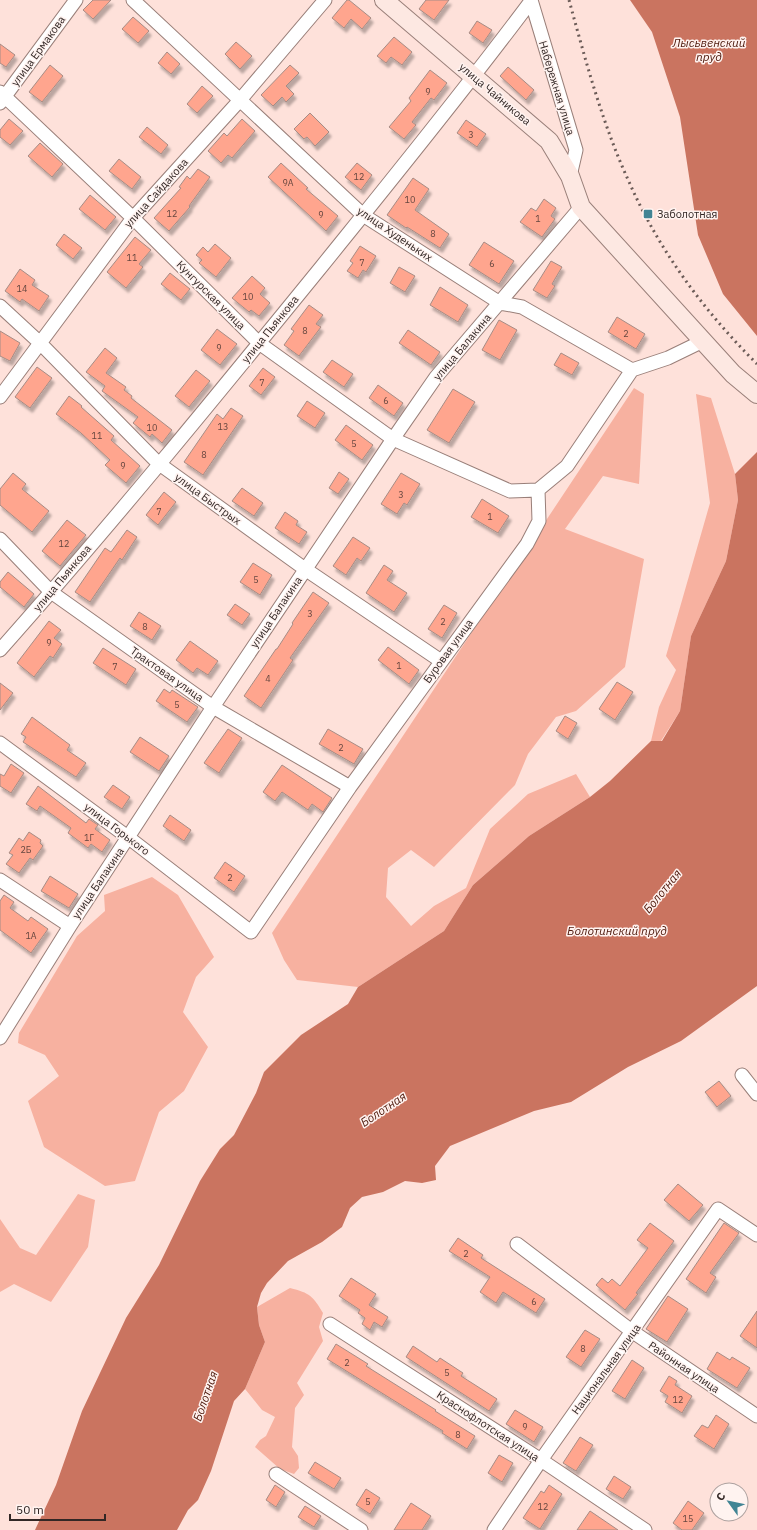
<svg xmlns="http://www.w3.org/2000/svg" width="757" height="1530" font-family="'IBM Plex Sans',sans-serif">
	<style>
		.green { fill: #f7b1a0 }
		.water { fill: #ca7460 }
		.building { fill: #ffa58e; stroke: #a68c85; filter: url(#shadow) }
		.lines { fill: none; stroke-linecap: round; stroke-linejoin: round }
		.street-casing { stroke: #997f79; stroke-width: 15 }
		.secondary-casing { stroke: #997f79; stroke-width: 20 }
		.street { stroke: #fff; stroke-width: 13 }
		.secondary { stroke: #fde8e2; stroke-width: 18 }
		.rail { stroke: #6b5b57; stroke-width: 3; stroke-dasharray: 2 4; stroke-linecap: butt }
		.poi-dot { fill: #418494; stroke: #fff3f0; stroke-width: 1.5 }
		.labels { text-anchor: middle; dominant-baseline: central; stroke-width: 3; stroke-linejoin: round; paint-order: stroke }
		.number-label { font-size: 9px; fill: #65463f }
		.street-label { font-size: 11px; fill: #322725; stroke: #fff3f0 }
		.poi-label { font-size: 11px; fill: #322725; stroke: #fff3f0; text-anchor: start }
		.water-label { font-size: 12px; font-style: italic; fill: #4e180b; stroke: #fff3f0 }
	</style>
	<defs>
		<filter id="shadow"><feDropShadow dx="2.5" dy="4.5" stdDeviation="1" flood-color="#0004"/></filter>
	</defs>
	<rect width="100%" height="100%" fill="#fee1da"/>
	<!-- green -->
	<path class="green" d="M634 388 644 394 639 484 603 476 565 529 644 559 625 667 576 711 556 717 528 754 515 785 434 867 411 850 388 868 386 897 411 926 434 906 466 888 490 829 528 794 576 774 590 797 529 836 473 885 444 931 358 987 297 980 284 960 272 933Z
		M696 394 711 398 735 474 738 500 726 561 691 636 680 711 661 741H651L659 707 676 670 666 656 710 503Z
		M152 877 178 895 214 957 196 977 183 1012 208 1047 184 1091 159 1112 135 1181 105 1186 44 1147 28 1101 59 1076 45 1055 18 1043 19 1033 77 936 105 911 104 895Z
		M78 1194 95 1200 88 1247 51 1302 14 1284 0 1292V1219L20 1248 36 1255Z
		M290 1288C310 1293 313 1296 323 1313L319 1327 323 1341 297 1383 304 1395 295 1408 292 1447 298 1456 299 1468 294 1474 280 1469 255 1447 260 1440 266 1436 275 1417 262 1410 245 1389 265 1342 259 1325 257 1307Z"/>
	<!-- water -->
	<path class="water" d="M630 0H757V336L723 294 698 235 680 117 652 32Z
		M757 452V986L681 1041 628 1067 571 1102 534 1111 450 1146 435 1166 436 1180 422 1183 405 1181 383 1192 362 1197 350 1208 342 1227 322 1242 288 1261 267 1283 261 1293 257 1307 259 1325 265 1342 245 1389 234 1401 211 1471 198 1500 188 1510 177 1530H35L56 1485 82 1411 126 1318 159 1265 200 1181 220 1149 234 1135 256 1093 264 1072 301 1035 348 1004 358 987 444 931 473 885 529 836 590 797 610 781 651 741H662L680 711 691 636 726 561 738 500 735 474Z"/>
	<!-- building -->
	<path class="building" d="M93 0H111L93 19 83 10Z
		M347 0H349L371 18 362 29 351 19 344 28 332 18Z
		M426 0H449L434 20 419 9Z
		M133 17 149 31 138 43 122 29Z
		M477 21 492 30 483 43 469 33Z
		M394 37 412 52 402 65 391 57 386 63 377 56Z
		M236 42 252 56 240 69 225 54Z
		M0 44 15 55 6 67 0 63Z
		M167 52 180 64 171 74 158 63Z
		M50 65 63 76 42 102 29 92Z
		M290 65 299 73 286 86 294 94 286 102 282 97 273 106 261 95Z
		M508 67 534 90 526 100 500 76Z
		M430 70 447 83 434 100 431 98 412 122 416 125 404 139 389 127 411 101 409 98Z
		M202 86 213 96 197 113 187 104Z
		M310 113 329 132 315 146 307 137 304 139 294 129Z
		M9 119 23 131 10 145 0 137V130Z
		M242 119 255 131 232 158 228 155 221 163 208 151 224 133 227 136Z
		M466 120 486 134 477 147 457 133Z
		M147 127 168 145 161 154 139 137Z
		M40 143 63 164 52 177 28 156Z
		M119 159 141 177 132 189 109 171Z
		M281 163 308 188 306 189 338 216 326 231 268 177Z
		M357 163 372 175 361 190 345 177Z
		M198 169 210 177 189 206 190 207 169 231 154 218 181 188 179 187 187 176 190 179Z
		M413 178 429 189 415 210 449 234 440 248 407 227 406 228 387 215Z
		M90 195 116 217 105 230 79 209Z
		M544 199 556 208 551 216 555 219 542 237 520 222 531 208 536 211Z
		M64 234 82 248 73 259 56 245Z
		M135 237 151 250 139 264 143 267 126 288 107 272Z
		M484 242 514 261 499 284 469 265Z
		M215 244 231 258 216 277 199 263 202 260 196 255 203 247 208 252Z
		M360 246 376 256 366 272 363 270 358 278 347 271 353 263 350 261Z
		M551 261 562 267 552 284 555 286 547 298 533 290Z
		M399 267 415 276 405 292 390 283Z
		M20 269 35 280 32 285 49 296 39 311 22 299 20 302 5 291Z
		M170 273 190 289 181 300 161 284Z
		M252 276 265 288 260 294 270 303 259 316 251 310 249 312 232 298Z
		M440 287 468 305 458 322 430 305Z
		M309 305 323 315 316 324 321 327 299 356 284 345 294 331 291 329Z
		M617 317 645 334 636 349 608 332Z
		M499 320 517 330 500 360 482 350Z
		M217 329 237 344 220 365 201 350Z
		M408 330 440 352 431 365 399 343Z
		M0 331 20 343 10 361 0 356Z
		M105 348 117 358 106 373 126 387 124 390 132 396 131 398 172 430 162 443 152 434 150 437 133 423 138 417 102 391 105 386 86 372Z
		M561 353 579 363 572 375 554 365Z
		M332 360 353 374 344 387 323 372Z
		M37 367 52 378 30 408 15 397Z
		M263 368 275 377 261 395 249 386Z
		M196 370 210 381 189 407 175 396Z
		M378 385 403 403 394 416 369 398Z
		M453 389 475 402 449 443 427 430Z
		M69 396 82 406 81 407 114 436 111 440 140 466 126 483 105 465 110 460 81 433 56 414Z
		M307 401 325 413 315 428 297 416Z
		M231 408 243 416 203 475 184 462 217 414 223 419Z
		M346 425 373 445 362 460 335 440Z
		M339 472 349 479 338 494 329 488Z
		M13 473 26 484 22 489 49 511 32 532 0 505V489Z
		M401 473 420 484 407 505 404 503 397 514 381 504Z
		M242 488 263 503 254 516 232 501Z
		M164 492 176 502 158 525 146 515Z
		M482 499 509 516 498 533 471 517Z
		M285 512 298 521 296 525 307 532 299 544 275 528Z
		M67 520 86 535 60 566 42 551Z
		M127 530 137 537 122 560 120 558 90 602 75 592 105 548 111 552Z
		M353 537 370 548 361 561 357 558 346 575 333 566Z
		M253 563 272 575 260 595 240 582Z
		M384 565 393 571 387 580 407 593 394 612 366 593Z
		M8 572 34 594 24 607 0 587V582Z
		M313 592 329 603 290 658 293 660 261 708 244 696 276 649H277L293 624 292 623Z
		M235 604 250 614 242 625 227 615Z
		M444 605 457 613 442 638 428 629Z
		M139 612 161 626 152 640 130 626Z
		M49 621 61 630 54 638 62 644 53 658 50 656 34 677 17 663Z
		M190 641 218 661 208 675 197 668 193 673 176 660Z
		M388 647 419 670 409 684 378 660Z
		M103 648 136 669 126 685 93 663Z
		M617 682 633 692 615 720 599 709Z
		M0 683 13 693 0 710Z
		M164 689 170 693 172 690 198 707 187 722 156 701Z
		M565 716 577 723 568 739 556 731Z
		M32 717 70 745 67 750 86 763 76 777 23 742 26 737 21 734Z
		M228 729 242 738 219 773 204 763Z
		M328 729 363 749 354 764 319 744Z
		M140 737 169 756 159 771 130 752Z
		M11 764 24 773 11 793 0 786V774L4 776Z
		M282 765 332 798 323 812 312 804 308 810 282 792 275 801 263 792Z
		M113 785 130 797 122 809 104 797Z
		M38 786 86 823 89 819 98 825 95 829 110 840 102 852 91 844 88 848 68 833 71 828 40 806 37 811 26 804Z
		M170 815 191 830 184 841 163 826Z
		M29 832 41 840 40 843 43 846 33 860 30 858 19 873 6 864 13 855 9 853 19 838 23 841Z
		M225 862 245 876 234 892 214 878Z
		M50 876 78 894 69 908 41 891Z
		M4 895 14 902 10 908 28 921 31 917 48 929 31 953 0 930V901Z
		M719 1081 731 1096 717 1107 705 1092Z
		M678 1184 703 1205 689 1221 664 1200Z
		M650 1223 674 1241 636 1293 638 1294 625 1310 596 1285 602 1278 608 1283 612 1279 620 1286 648 1248 637 1240Z
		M724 1223 739 1233 710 1273 716 1277 706 1293 686 1279Z
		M458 1238 483 1255 481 1258 545 1299 536 1313 503 1292 496 1303 480 1292 490 1277 449 1251Z
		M351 1278 376 1294 369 1305 388 1317 382 1327 374 1322 370 1330 362 1324 365 1318 358 1313 360 1310 339 1296Z
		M668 1296 688 1309 667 1342 646 1329Z
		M757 1311V1348L740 1336Z
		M585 1330 600 1339 581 1367 566 1357Z
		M336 1344 368 1364 366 1366 436 1410 435 1411 475 1436 467 1449 442 1433 443 1431 327 1359Z
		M413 1346 437 1362 440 1358 463 1373 461 1376 497 1399 489 1411 406 1357Z
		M717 1352 730 1360 732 1357 750 1368 737 1388 707 1369Z
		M632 1360 644 1368 625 1399 612 1391Z
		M669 1376 677 1381 675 1385 692 1396 682 1413 665 1402 668 1396 660 1391Z
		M515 1410 543 1427 534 1442 506 1424Z
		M716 1415 729 1424 714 1449 694 1436 702 1425 708 1428Z
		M580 1437 593 1445 576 1471 563 1463Z
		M499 1455 513 1463 502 1482 488 1473Z
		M315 1462 341 1478 334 1489 308 1473Z
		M614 1476 631 1487 623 1499 606 1489Z
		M275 1485 285 1492 276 1507 266 1500Z
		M549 1485 562 1494 540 1529 523 1518 541 1491 544 1493Z
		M366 1489 380 1498 370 1514 356 1505Z
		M688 1501 704 1513 692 1530H682L673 1523Z
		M411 1503 431 1516 422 1530H394Z
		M305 1506 321 1516 314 1527 298 1517Z
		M590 1511 618 1530H577Z"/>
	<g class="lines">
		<defs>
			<path id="street" d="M133 0 363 215 500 303 522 307 632 370 668 358 703 341
				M531 0 576 150 570 176
				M0 92 133 218 259 343 393 439 510 491 538 490
				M0 103 76 0
				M0 306 39 342 158 463 305 569 441 661
				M0 397 133 218 240 100 325 0
				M0 539 51 592 213 707 350 787
				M0 650C111 525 217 395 322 266 393 178 464 91 531 1
				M0 743 129 838 251 932 350 787 527 544 539 521 538 490 567 466 632 370
				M0 880 70 926
				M0 1038 70 926 213 707 393 439 436 377 581 207
				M742 1075 757 1094
				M517 1244 633 1332 757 1416
				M330 1324 541 1460 645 1530
				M276 1474 361 1530
				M494 1530 541 1460 718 1209 757 1235"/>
			<path id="secondary" d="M384 0 549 141 570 176 581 207 733 374 757 394"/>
		</defs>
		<!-- street casing -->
		<use href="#street" class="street-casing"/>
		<!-- secondary casing -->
		<use href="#secondary" class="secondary-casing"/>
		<!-- street -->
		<use href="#street" class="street"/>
		<!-- secondary -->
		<use href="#secondary" class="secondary"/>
		<!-- rail -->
		<path class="rail" d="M569 0C586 62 603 126 630 184 660 252 705 312 757 364"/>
	</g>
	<!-- markers -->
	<rect class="poi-dot" x="643" y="209" width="10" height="10" rx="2"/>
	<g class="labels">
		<!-- number labels -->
		<g class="number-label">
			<text x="428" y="91">9</text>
			<text x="471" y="134">3</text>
			<text x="359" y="176">12</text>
			<text x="288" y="182">9А</text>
			<text x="410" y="199">10</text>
			<text x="172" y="213">12</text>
			<text x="321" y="214">9</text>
			<text x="538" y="218">1</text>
			<text x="433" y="233">8</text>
			<text x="132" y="257">11</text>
			<text x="362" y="262">7</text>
			<text x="492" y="263">6</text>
			<text x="22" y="288">14</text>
			<text x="248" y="296">10</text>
			<text x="305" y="330">8</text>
			<text x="626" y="333">2</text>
			<text x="219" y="347">9</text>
			<text x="262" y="382">7</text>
			<text x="386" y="400">6</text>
			<text x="223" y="426">13</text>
			<text x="152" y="427">10</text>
			<text x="97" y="435">11</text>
			<text x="354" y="443">5</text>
			<text x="204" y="454">8</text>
			<text x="123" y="465">9</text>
			<text x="401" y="494">3</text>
			<text x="159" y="511">7</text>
			<text x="490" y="516">1</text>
			<text x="64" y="543">12</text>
			<text x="256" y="579">5</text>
			<text x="310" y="613">3</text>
			<text x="443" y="621">2</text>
			<text x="145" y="626">8</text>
			<text x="49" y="642">9</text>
			<text x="399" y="665">1</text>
			<text x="115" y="666">7</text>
			<text x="268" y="678">4</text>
			<text x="177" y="704">5</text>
			<text x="341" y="747">2</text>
			<text x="89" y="837">1Г</text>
			<text x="26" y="849">2Б</text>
			<text x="230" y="877">2</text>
			<text x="31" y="935">1А</text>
			<text x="466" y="1253">2</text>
			<text x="534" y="1301">6</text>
			<text x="583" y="1348">8</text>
			<text x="347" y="1362">2</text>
			<text x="447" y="1372">5</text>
			<text x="678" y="1399">12</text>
			<text x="525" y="1426">9</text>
			<text x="458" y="1434">8</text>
			<text x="368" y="1501">5</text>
			<text x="543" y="1506">12</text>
			<text x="688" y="1518">15</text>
		</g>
		<!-- street labels -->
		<g class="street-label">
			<text transform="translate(38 51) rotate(-54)">улица Ермакова</text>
			<text transform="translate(557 88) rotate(73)">Набережная улица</text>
			<text transform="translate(495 94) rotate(40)">улица Чайникова</text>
			<text transform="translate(156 193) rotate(-48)">улица Сайдакова</text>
			<text transform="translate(395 234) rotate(34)">улица Худеньких</text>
			<text transform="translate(211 295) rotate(45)">Кунгурская улица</text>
			<text transform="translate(270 329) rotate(-51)">улица Пьянкова</text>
			<text transform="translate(462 347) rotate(-50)">улица Балакина</text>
			<text transform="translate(208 499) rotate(36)">улица Быстрых</text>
			<text transform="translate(62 578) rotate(-50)">улица Пьянкова</text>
			<text transform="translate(276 612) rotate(-56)">улица Балакина</text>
			<text transform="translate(448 651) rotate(-54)">Буровая улица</text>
			<text transform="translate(167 674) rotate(35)">Трактовая улица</text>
			<text transform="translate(117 829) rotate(37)">улица Горького</text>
			<text transform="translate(98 883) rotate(-56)">улица Балакина</text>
			<text transform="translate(684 1367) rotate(34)">Районная улица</text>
			<text transform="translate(606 1369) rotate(-54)">Национальная улица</text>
			<text transform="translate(488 1426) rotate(33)">Краснофлотская улица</text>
		</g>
		<!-- poi labels -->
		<g class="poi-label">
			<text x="657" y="214">Заболотная</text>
		</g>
		<!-- water labels -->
		<g class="water-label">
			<text x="709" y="42">Лысьвенский<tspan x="709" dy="14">пруд</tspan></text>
			<text transform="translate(662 891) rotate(-51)">Болотная</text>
			<text x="617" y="930">Болотинский пруд</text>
			<text transform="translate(383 1109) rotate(-34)">Болотная</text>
			<text transform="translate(205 1396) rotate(-71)">Болотная</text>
		</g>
	</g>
	<!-- north arrow -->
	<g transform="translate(729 1502) rotate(303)"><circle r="19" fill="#fff3f0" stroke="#ada19f"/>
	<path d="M0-3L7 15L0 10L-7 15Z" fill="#418494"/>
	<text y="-6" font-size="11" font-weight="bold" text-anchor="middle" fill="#322725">С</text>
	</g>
	<!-- scale -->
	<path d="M10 1514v6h95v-6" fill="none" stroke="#322725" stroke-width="2"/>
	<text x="16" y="1514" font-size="12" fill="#322725" stroke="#fff3f0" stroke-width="3" paint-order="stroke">50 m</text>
</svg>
